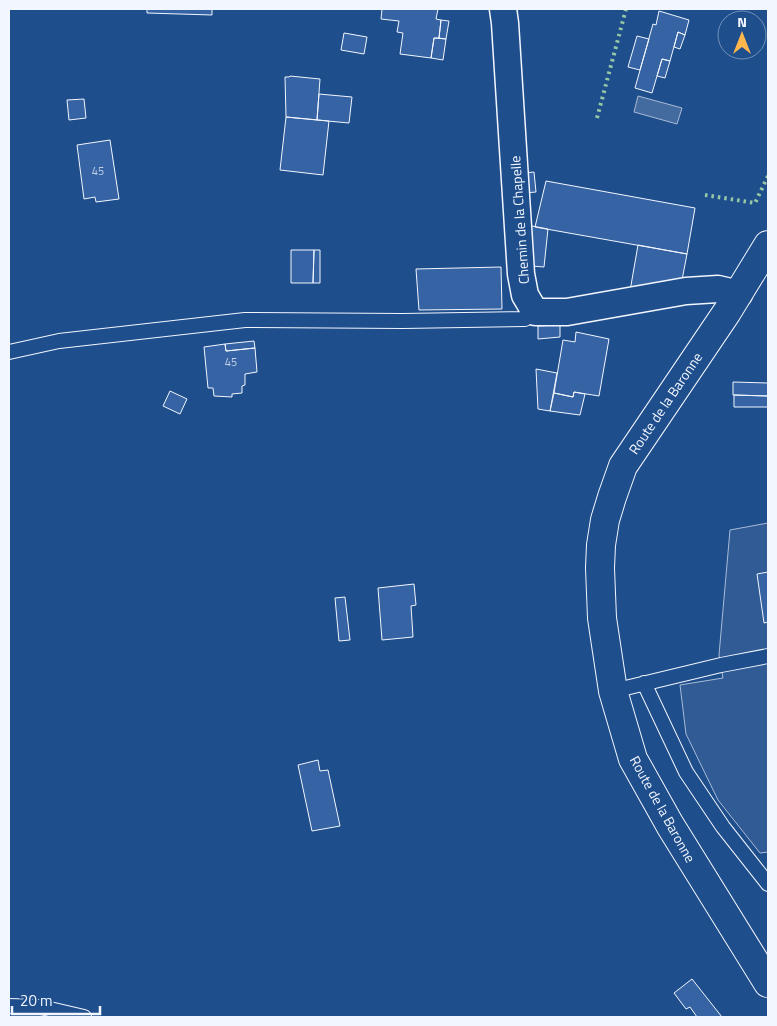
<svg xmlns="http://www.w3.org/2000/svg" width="777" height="1026" font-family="'Titillium Web',sans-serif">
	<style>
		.built { fill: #305b95; stroke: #a8bbd7 }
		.water { fill: #446ba0; stroke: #a8bbd7 }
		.building { fill: #3563a3; stroke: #f2f6ff }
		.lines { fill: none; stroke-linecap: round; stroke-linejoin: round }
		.lane-casing { stroke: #f2f6ff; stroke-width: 16 }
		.street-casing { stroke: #f2f6ff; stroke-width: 29 }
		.secondary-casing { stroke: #f2f6ff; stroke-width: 30 }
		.lane { stroke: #1f4e8c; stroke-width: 14 }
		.street { stroke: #1f4e8c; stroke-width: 26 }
		.secondary { stroke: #1f4e8c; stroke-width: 28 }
		.hedge { stroke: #97c8a6; stroke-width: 4; stroke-dasharray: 2.5 4; stroke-linecap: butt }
		.labels { text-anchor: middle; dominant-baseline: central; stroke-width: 4; stroke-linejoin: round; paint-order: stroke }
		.number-label { font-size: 11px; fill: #c3d1e8 }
		.street-label { font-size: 14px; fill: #f2f6ff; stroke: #1f4e8c }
	</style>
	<rect width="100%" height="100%" fill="#1f4e8c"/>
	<!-- built -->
	<path class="built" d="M768 523V852L760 853 718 800 686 734 680 685 723 678 719 655 730 530Z"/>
	<!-- water -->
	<path class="water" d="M638 96 682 108 677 124 634 112Z"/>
	<!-- building -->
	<path class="building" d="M129 9H212V15L147 13V9Z
		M382 9H438L436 19 441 20 439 38H434L431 58 400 54 403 33 397 32 399 21 381 19Z
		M659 11 689 20 685 35 678 32 670 61 662 59 652 93 635 88 653 24 656 25Z
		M441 20 449 21 446 39 439 38Z
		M678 32 685 35 680 49 674 47Z
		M344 33 367 37 364 54 341 50Z
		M637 36 649 39 640 70 628 67Z
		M434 38 446 39 443 60 431 58Z
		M662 59 670 61 665 78 657 76Z
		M290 76 320 79 317 120 286 117 285 77H289Z
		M319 94 352 97 349 123 317 120Z
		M84 99 86 118 69 120 67 100Z
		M286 117 329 121 323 175 280 170Z
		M110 140 119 199 96 202 95 197 84 199 77 145Z
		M534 172 536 192 524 193 523 173Z
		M546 181 695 208 687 254 535 227Z
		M527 225 548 229 544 267 532 266Z
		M638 245 687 254 682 280 630 291Z
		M291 250H314L313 283H291Z
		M314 250H320V283H313Z
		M501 267 502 309 419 310 416 269Z
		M560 325V337L538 339V326Z
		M576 332 609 339 599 396 574 392 573 397 554 393 563 340 575 342Z
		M254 341 255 348 226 351 225 344Z
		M225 344 226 351 255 348 257 372 245 374V385L242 386V393L232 394V397L214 396 213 388H208L204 347Z
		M536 369 557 373 550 411 538 409Z
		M733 382 768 383V396L733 395Z
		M170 391 187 399 180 414 163 406Z
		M574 392 585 394 580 415 550 411 554 393 573 397Z
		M734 395 768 396V407H734Z
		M768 572V622L764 623 757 574Z
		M414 584 416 605 411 606 413 637 382 640 378 588Z
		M345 597 350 640 339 641 335 598Z
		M318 760 320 771 328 770 340 826 312 831 298 765Z
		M692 979 722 1017H697L690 1007 686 1009 674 993Z"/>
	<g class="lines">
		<defs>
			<path id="lane" d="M9 352 59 341 245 320 403 321 525 319 535 312
				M644 683 686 772 723 827 768 884
				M613 691 721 665 768 656
				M9 1006 41 1007 84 1017"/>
			<path id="street" d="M503 9 505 23 521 274 525 295 535 312H567L686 291 718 289 739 294"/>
			<path id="secondary" d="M768 245 727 312 623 466 612 497 605 520 601 545 600 568 602 618 613 691 633 759 670 825 768 983"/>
		</defs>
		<!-- lane casing -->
		<use href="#lane" class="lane-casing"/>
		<!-- street casing -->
		<use href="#street" class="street-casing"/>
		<!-- secondary casing -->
		<use href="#secondary" class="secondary-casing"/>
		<!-- lane -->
		<use href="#lane" class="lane"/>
		<!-- street -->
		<use href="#street" class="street"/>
		<!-- secondary -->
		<use href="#secondary" class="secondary"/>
		<!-- hedge -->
		<path class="hedge" d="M597 118 626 9
			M705 195 755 203 768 176"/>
	</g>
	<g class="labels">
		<!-- number labels -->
		<g class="number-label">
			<text x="98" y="171">45</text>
			<text x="231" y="362">45</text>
		</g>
		<!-- street labels -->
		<g class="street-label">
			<text transform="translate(519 220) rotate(-94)">Chemin de la Chapelle</text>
			<text transform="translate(665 403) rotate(-56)">Route de la Baronne</text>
			<text transform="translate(663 809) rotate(61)">Route de la Baronne</text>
		</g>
	</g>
	<!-- border -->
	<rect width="777" height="1026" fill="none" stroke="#f2f6ff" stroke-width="20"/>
	<!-- north arrow -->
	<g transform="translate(742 35)"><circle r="24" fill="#1f4e8c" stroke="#7391ba"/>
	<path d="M0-4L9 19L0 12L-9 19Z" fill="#ffb74d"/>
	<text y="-8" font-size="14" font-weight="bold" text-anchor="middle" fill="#f2f6ff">N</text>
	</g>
	<!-- scale -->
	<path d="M12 1006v8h88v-8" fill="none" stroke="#f2f6ff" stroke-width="2.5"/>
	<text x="20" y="1006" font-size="15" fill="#f2f6ff" stroke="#1f4e8c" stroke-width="4" paint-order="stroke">20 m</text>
</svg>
